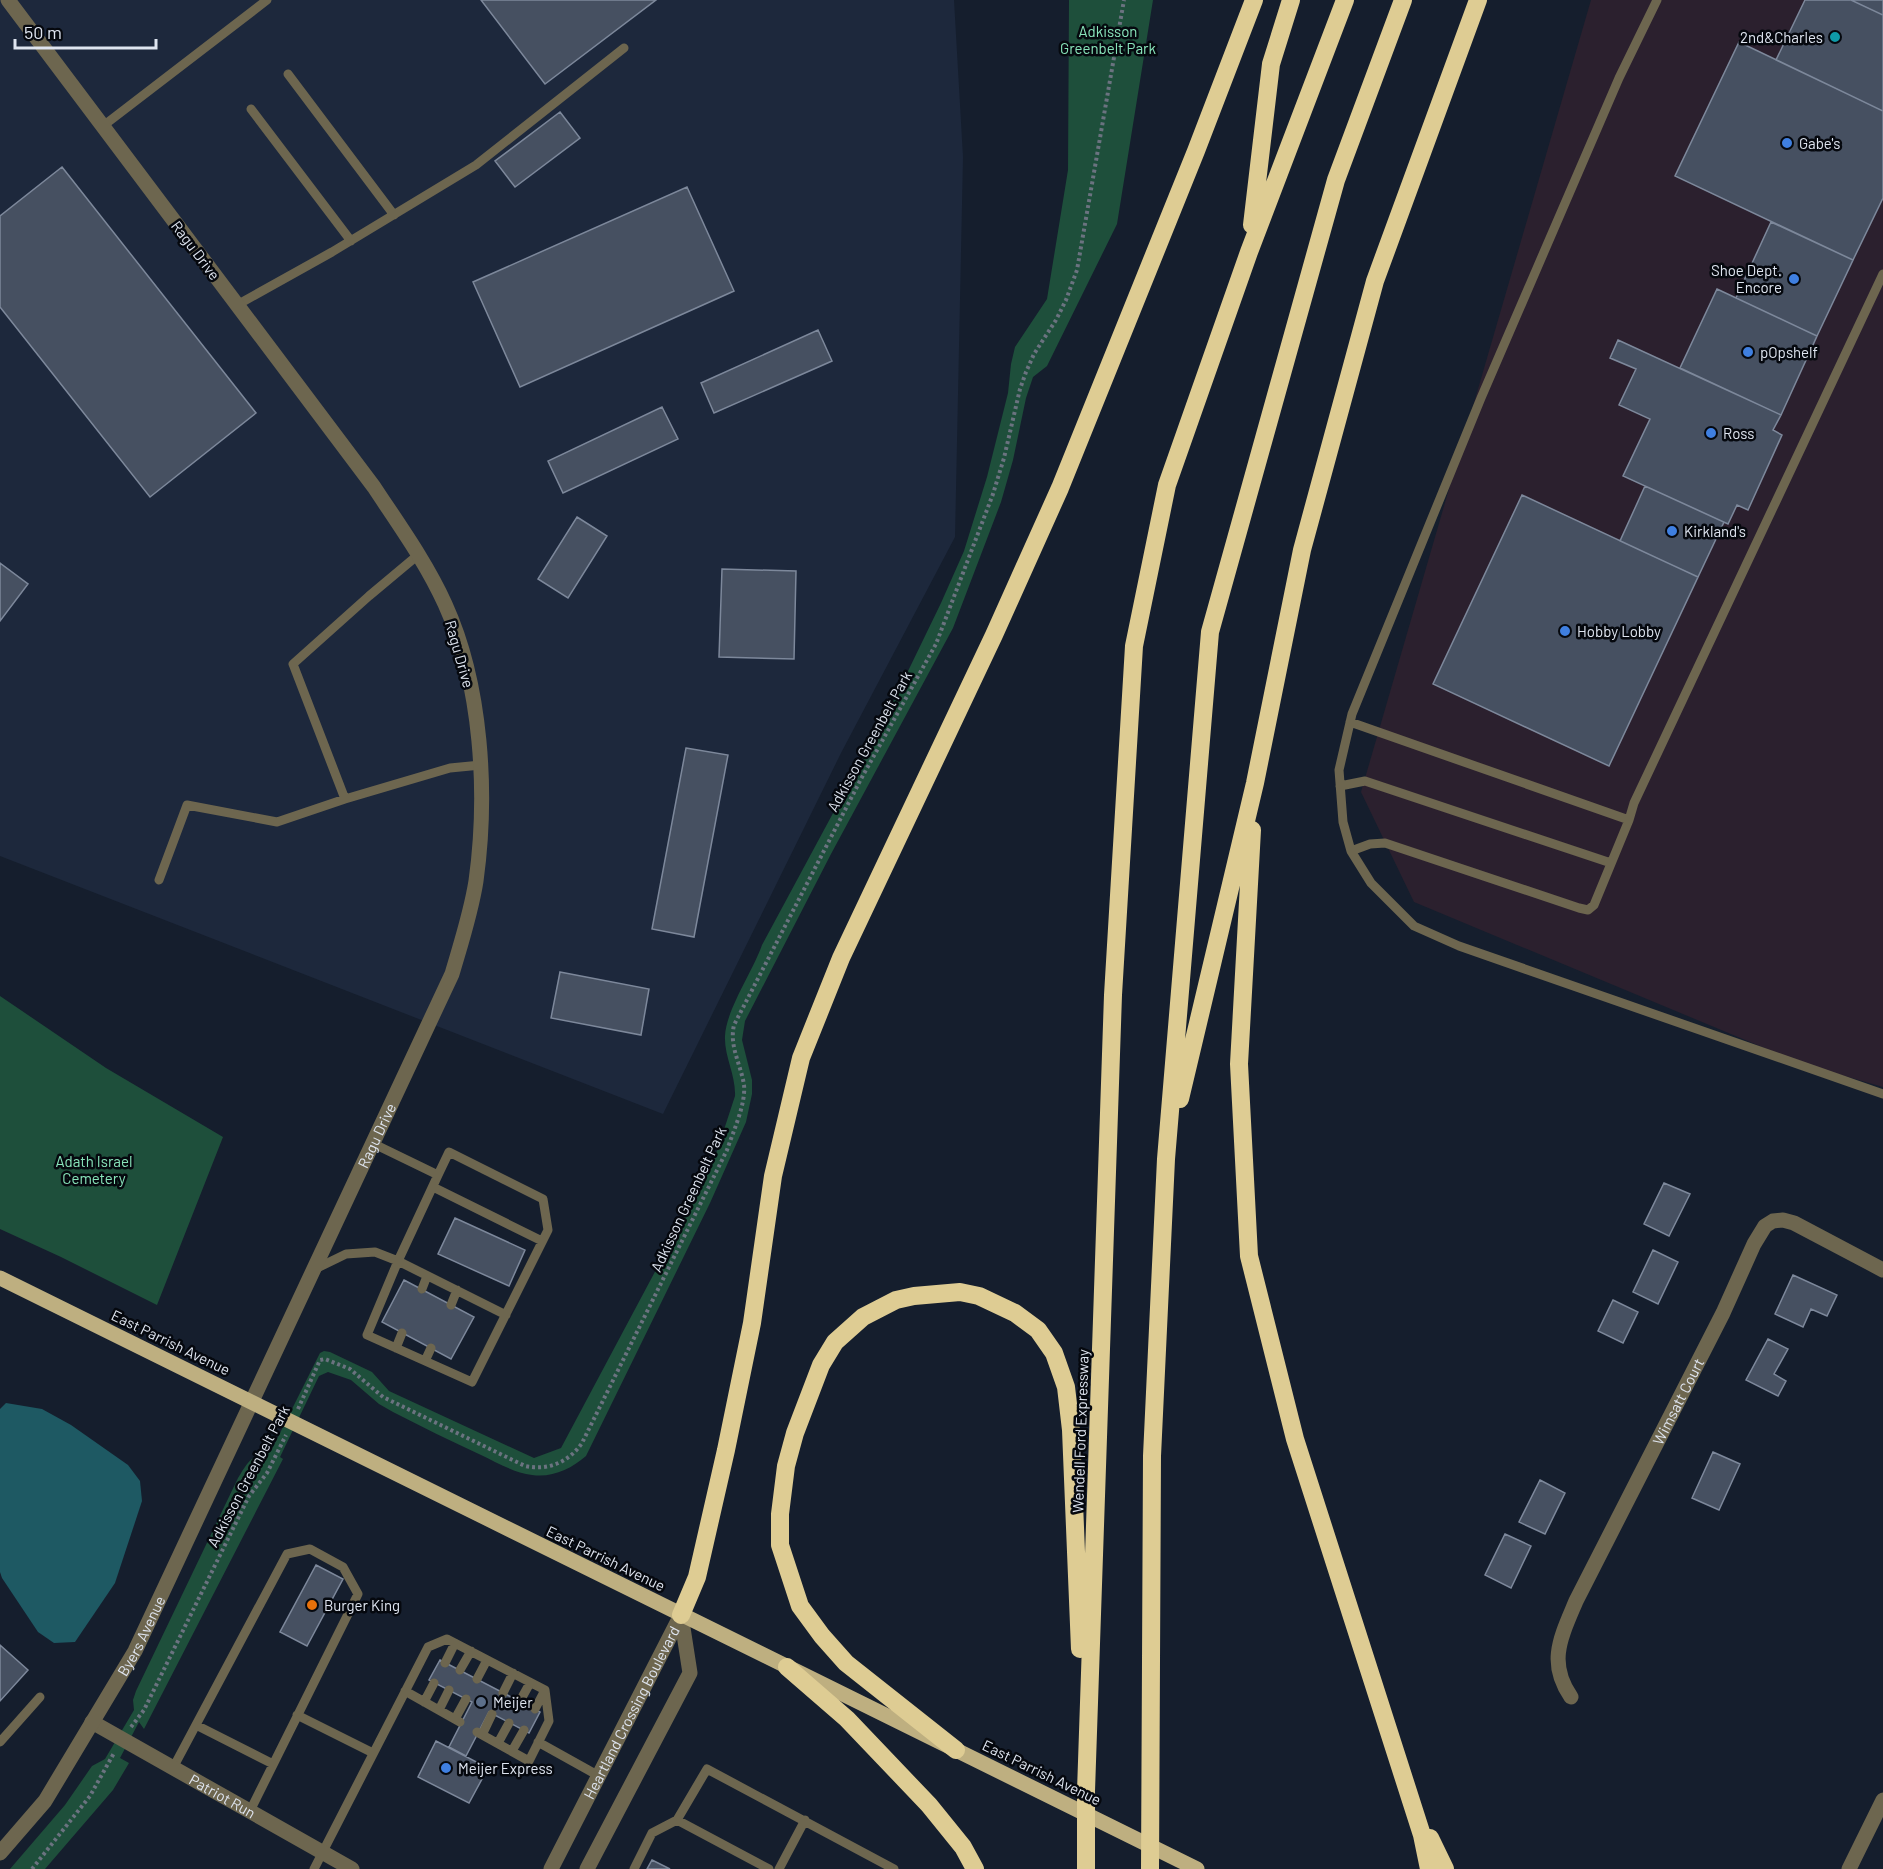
<svg xmlns="http://www.w3.org/2000/svg" width="1883" height="1869" font-family="Barlow,sans-serif">
	<style>
		.commercial { fill: #2b202e }
		.built { fill: #1d283c }
		.green { fill: #1e4f3b }
		.water { fill: #1e5963 }
		.building { fill: #465061; stroke: #7d889b; stroke-width: 1.5 }
		.lines { fill: none; stroke-linecap: round; stroke-linejoin: round }
		.path { stroke: #6b7380; stroke-width: 4; stroke-dasharray: 3 3; stroke-linecap: butt }
		.service { stroke: #6d664f; stroke-width: 9 }
		.minor { stroke: #6d664f; stroke-width: 15 }
		.tertiary { stroke: #6d664f; stroke-width: 15 }
		.primary { stroke: #beaf80; stroke-width: 15 }
		.motorway { stroke: #decc93; stroke-width: 18 }
		.culture-dot { fill: #0f9aa8; stroke: #05080e; stroke-width: 2 }
		.shop-dot { fill: #3f7fe0; stroke: #05080e; stroke-width: 2 }
		.food-dot { fill: #e8710a; stroke: #05080e; stroke-width: 2 }
		.service-dot { fill: #5c6f8a; stroke: #05080e; stroke-width: 2 }
		.labels { text-anchor: middle; dominant-baseline: central; stroke-width: 5; stroke-linejoin: round; paint-order: stroke }
		.park-label { font-size: 15px; fill: #89e5bb; stroke: #05080e }
		.poi-label { font-size: 15px; fill: #dfe5f0; stroke: #05080e; text-anchor: start }
		.street-label { font-size: 15px; fill: #dfe5f0; stroke: #05080e }
	</style>
	<rect width="100%" height="100%" fill="#151e2d"/>
	<!-- commercial -->
	<path class="commercial" d="M1591 0H1883V1087L1803 1064 1414 902 1361 792Z"/>
	<!-- built -->
	<path class="built" d="M0 0H954L963 157 955 537 841 753 663 1114 0 856Z"/>
	<!-- green -->
	<path class="green" d="M1069 0H1153L1117 224 1047 366 1033 377 1026 398 1013 460 1001 502 953 628 831 854 745 1021 742 1040 752 1080V1094L746 1122 710 1203 586 1456C571 1469 552 1478 532 1475 514 1473 496 1462 481 1455 451 1441 422 1427 393 1412L379 1404 351 1380 328 1372 319 1376 280 1457 283 1459 144 1729 139 1722 120 1758 129 1763 113 1790 45 1869H10L65 1805 92 1766 105 1759 134 1710 133 1700 136 1691 238 1478C248 1461 252 1455 271 1451L320 1353 324 1351 330 1352 372 1372 389 1391 534 1458 561 1448 698 1191 717 1151 735 1096C736 1075 724 1056 725 1036 726 1010 753 971 762 945L894 700 941 603 964 551 987 477 1008 393 1011 364 1015 347 1047 299 1068 170Z
		M0 996 106 1068 223 1137 157 1305 61 1257 0 1229Z"/>
	<!-- water -->
	<path class="water" d="M6 1403 42 1409 71 1425 128 1465 140 1481 142 1501 115 1583 75 1642 54 1643 38 1632 2 1578 0 1572V1409Z"/>
	<!-- building -->
	<path class="building" d="M481 0H656L545 84Z
		M1805 0H1851L1883 15V111L1776 60Z
		M1851 0H1883V15Z
		M1739 42 1883 111V198L1853 260 1675 176Z
		M560 112 580 138 515 187 495 161Z
		M62 167 256 413 150 497 0 307V216Z
		M687 187 734 291 520 387 473 282Z
		M1771 222 1853 260 1817 336 1736 298Z
		M1717 289 1817 336 1781 415 1680 368Z
		M818 330 832 361 714 413 701 383Z
		M1618 340 1781 415 1773 430 1782 435 1748 510 1737 505 1728 524 1623 476 1650 419 1619 405 1636 369 1610 358Z
		M662 407 678 439 563 493 548 461Z
		M1645 486 1724 522 1698 577 1620 541Z
		M1522 495 1698 577 1609 766 1433 684Z
		M577 517 607 536 568 598 538 579Z
		M0 563 28 584 0 621Z
		M722 569 796 571 794 659 719 657Z
		M686 748 728 755 694 937 652 929Z
		M560 972 649 989 641 1035 551 1018Z
		M1664 1183 1690 1194 1669 1236 1644 1224Z
		M455 1218 525 1250 509 1286 438 1254Z
		M1653 1250 1678 1262 1658 1304 1633 1292Z
		M1793 1275 1837 1295 1827 1316 1811 1309 1803 1327 1775 1314Z
		M404 1280 474 1317 451 1359 382 1322Z
		M1613 1300 1638 1312 1623 1343 1598 1331Z
		M1768 1339 1788 1349 1774 1374 1786 1381 1778 1396 1746 1380Z
		M1713 1452 1740 1464 1719 1510 1692 1498Z
		M1540 1480 1565 1493 1545 1534 1519 1522Z
		M1505 1534 1531 1546 1511 1588 1485 1575Z
		M316 1565 343 1579 307 1646 280 1632Z
		M0 1645 28 1670 0 1701Z
		M440 1660 540 1712 529 1733 489 1712 466 1756 449 1747 472 1702 429 1680Z
		M436 1741 488 1768 469 1803 418 1777Z
		M652 1860 670 1869H647Z"/>
	<g class="lines">
		<!-- path -->
		<path class="path" d="M298 1409 320 1360 325 1359 350 1369 383 1397 525 1466C548 1471 569 1462 582 1443L727 1150C733 1132 746 1104 744 1085 741 1065 729 1046 734 1025L861 779 936 644 993 494 1004 458 1020 389 1026 372 1034 354 1056 320 1066 300 1077 270 1124 0
			M131 1727 144 1710 249 1496 267 1473 286 1435
			M32 1869 90 1796 114 1753"/>
		<!-- service -->
		<path class="service" d="M1657 0 1619 78 1481 398 1352 714 1339 770 1343 822 1351 851 1371 883 1414 926 1459 946 1883 1094
			M288 74 394 215
			M251 109 351 241
			M103 126 267 0
			M237 305 332 252 476 165 624 48
			M418 555 369 596 293 664 345 799 450 768 481 765
			M1350 722 1629 820
			M1340 786 1365 781 1611 863
			M1351 851 1370 844 1385 843 1579 908 1588 910 1594 905 1629 820 1634 803 1883 274
			M159 880 187 805 277 822 345 799
			M372 1143 438 1175 449 1152 543 1199 548 1230 472 1382 367 1335 398 1261 438 1175
			M433 1187 542 1241
			M313 1270 346 1254 375 1252 398 1261 506 1315
			M422 1289 427 1276
			M451 1305 457 1290
			M396 1348 402 1333
			M425 1361 431 1348
			M445 1663 455 1643
			M460 1670 471 1651
			M477 1679 487 1660
			M405 1691 460 1722
			M503 1693 513 1673
			M520 1701 530 1683
			M424 1702 434 1683
			M535 1709 545 1690
			M439 1710 449 1690
			M297 1715 373 1753
			M455 1719 466 1699
			M196 1725 273 1764
			M482 1735 492 1714
			M0 1742 40 1697
			M538 1742 599 1776
			M498 1743 509 1723
			M512 1751 524 1730
			M173 1768 287 1554 310 1549 343 1567 358 1594 250 1811
			M677 1820 769 1869
			M314 1869 428 1647 447 1639 545 1690 549 1721 529 1761 477 1732
			M634 1869 652 1833 677 1820 707 1769 894 1869
			M779 1869 805 1820"/>
		<!-- minor -->
		<g class="minor">
			<path id="s1" d="M1571 1697C1547 1662 1561 1637 1576 1601L1723 1313 1754 1244 1765 1226 1773 1221 1783 1220 1794 1223 1883 1270"/>
			<path id="s2" d="M92 1722 352 1869"/>
			<path id="s3" d="M551 1869 681 1615"/>
			<path d="M587 1869 690 1673 681 1615"/>
			<path d="M1849 1869 1883 1800"/>
		</g>
		<!-- tertiary -->
		<path class="tertiary" id="s4" d="M0 1853 45 1801 135 1651 452 974C461 943 471 913 476 881 488 794 482 685 445 604 426 562 399 525 374 487L8 0"/>
		<!-- primary -->
		<path class="primary" d="M0 1278 1197 1869"/>
		<!-- motorway -->
		<path class="motorway" d="M1252 225 1271 64 1291 0
			M1252 830 1239 1064 1249 1256 1295 1439 1422 1835 1429 1869
			M1180 1099 1255 783 1302 550 1375 281 1478 0
			M681 1615 697 1577 726 1450 752 1323 773 1176 801 1058 841 958 994 635 1060 488 1196 151 1254 0
			M787 1667 847 1719 929 1805 963 1847 975 1869
			M956 1750 846 1663 822 1636 800 1606 780 1545V1514L786 1466 795 1433 821 1365 835 1342 863 1317 896 1300 914 1296 960 1292 979 1296 1015 1313 1038 1330 1054 1353 1066 1387 1071 1430 1080 1649
			M1430 1838 1445 1869
			M1086 1869V1791L1113 995 1134 646 1167 485 1249 252 1345 0
			M1150 1869 1152 1456 1166 1159 1210 632 1336 180 1403 0"/>
	</g>
	<!-- markers -->
	<circle class="culture-dot" cx="1835" cy="37" r="6"/>
	<g class="shop-dot">
		<circle cx="1787" cy="143" r="6"/>
		<circle cx="1794" cy="279" r="6"/>
		<circle cx="1748" cy="352" r="6"/>
		<circle cx="1711" cy="433" r="6"/>
		<circle cx="1672" cy="531" r="6"/>
		<circle cx="1565" cy="631" r="6"/>
		<circle cx="446" cy="1768" r="6"/>
	</g>
	<circle class="food-dot" cx="312" cy="1605" r="6"/>
	<circle class="service-dot" cx="481" cy="1702" r="6"/>
	<g class="labels">
		<!-- park labels -->
		<g class="park-label">
			<text x="1108" y="31">Adkisson<tspan x="1108" dy="17">Greenbelt Park</tspan></text>
			<text x="94" y="1161">Adath Israel<tspan x="94" dy="17">Cemetery</tspan></text>
		</g>
		<!-- poi labels -->
		<g class="poi-label">
			<text x="1823" y="37" text-anchor="end">2nd&amp;Charles</text>
			<text x="1799" y="143">Gabe's</text>
			<text x="1782" y="270" text-anchor="end">Shoe Dept.<tspan x="1782" dy="17">Encore</tspan></text>
			<text x="1760" y="352">pOpshelf</text>
			<text x="1723" y="433">Ross</text>
			<text x="1684" y="531">Kirkland's</text>
			<text x="1577" y="631">Hobby Lobby</text>
			<text x="324" y="1605">Burger King</text>
			<text x="493" y="1702">Meijer</text>
			<text x="458" y="1768">Meijer Express</text>
		</g>
		<!-- street labels -->
		<g class="street-label">
			<text transform="translate(196 250) rotate(53)">Ragu Drive</text>
			<text transform="translate(460 654) rotate(74)">Ragu Drive</text>
			<text transform="translate(869 741) rotate(-61)">Adkisson Greenbelt Park</text>
			<text stroke="none"><textPath href="#s4" startOffset="813">Ragu Drive</textPath></text>
			<text transform="translate(688 1199) rotate(-65)">Adkisson Greenbelt Park</text>
			<text transform="translate(171 1342) rotate(26)">East Parrish Avenue</text>
			<text stroke="none"><textPath href="#s1" startOffset="326">Wimsatt Court</textPath></text>
			<text transform="translate(1080 1431) rotate(-88)">Wendell Ford Expressway</text>
			<text transform="translate(248 1476) rotate(-62)">Adkisson Greenbelt Park</text>
			<text transform="translate(606 1558) rotate(26)">East Parrish Avenue</text>
			<text stroke="none"><textPath href="#s4" startOffset="260">Byers Avenue</textPath></text>
			<text stroke="none"><textPath href="#s3" startOffset="176">Heartland Crossing Boulevard</textPath></text>
			<text transform="translate(1042 1772) rotate(26)">East Parrish Avenue</text>
			<text stroke="none"><textPath href="#s2" startOffset="150">Patriot Run</textPath></text>
		</g>
	</g>
	<!-- scale -->
	<path d="M15 39v9h141v-9" fill="none" stroke="#dfe5f0" stroke-width="3"/>
	<text x="24" y="39" font-size="18" fill="#dfe5f0" stroke="#05080e" stroke-width="4.5" paint-order="stroke">50 m</text>
</svg>
